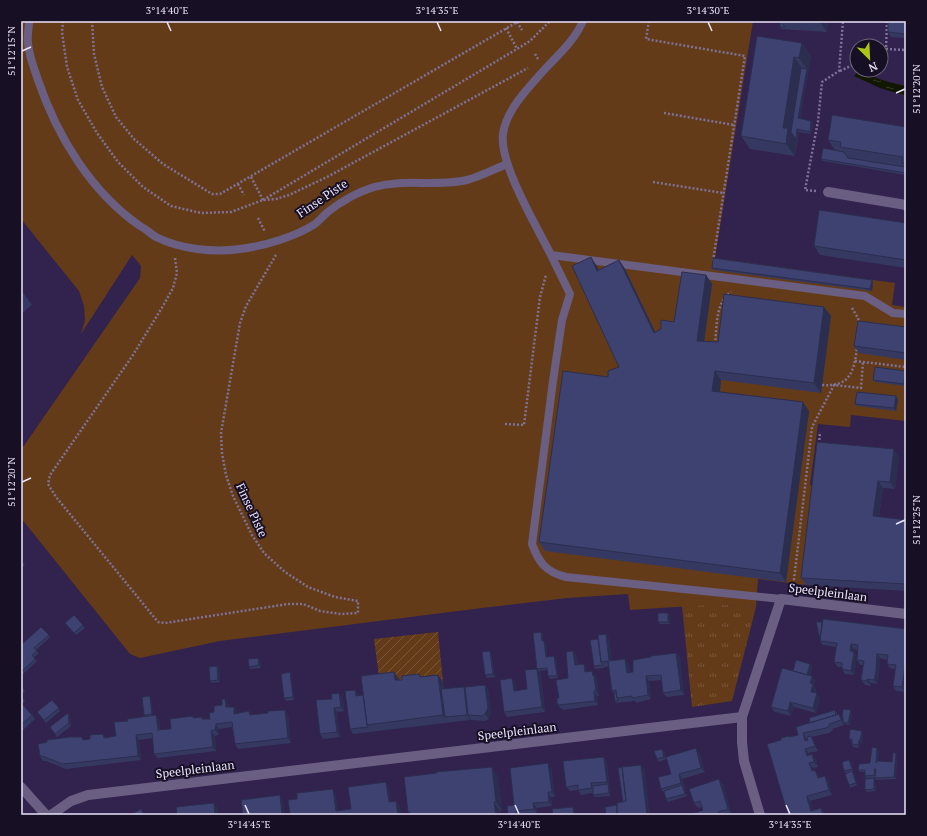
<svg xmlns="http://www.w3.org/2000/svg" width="927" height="836" font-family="'PT Serif',serif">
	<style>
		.grass { fill: #633b19 }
		.park { fill: url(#park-tufts) }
		.garden { fill: url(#garden-furrows) }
		.water { fill: url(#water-ripples) }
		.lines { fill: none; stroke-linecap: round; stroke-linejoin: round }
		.path { stroke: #7f7296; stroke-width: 2.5; stroke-dasharray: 2 2; stroke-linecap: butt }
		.service { stroke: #6a5f82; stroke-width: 8 }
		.minor { stroke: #6a5f82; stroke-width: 10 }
		.wall { fill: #353961 }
		.shaded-wall { fill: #2b2e4f }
		.building { fill: #3e4271; stroke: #2b2e4f }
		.ticks { fill: none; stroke: #ebe4fc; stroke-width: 1.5 }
		.labels { text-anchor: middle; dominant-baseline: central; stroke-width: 4; stroke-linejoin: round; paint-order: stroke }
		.street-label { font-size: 12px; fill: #ebe4fc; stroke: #171024 }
		.neatline { fill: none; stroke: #ebe4fc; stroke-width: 1.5 }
		.ticks-label { font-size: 10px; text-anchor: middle; fill: #ebe4fc }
	</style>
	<defs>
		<pattern id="park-tufts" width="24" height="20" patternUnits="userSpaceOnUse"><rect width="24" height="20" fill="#633b19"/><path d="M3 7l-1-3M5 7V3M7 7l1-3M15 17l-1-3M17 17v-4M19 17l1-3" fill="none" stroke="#7a573b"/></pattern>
		<pattern id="garden-furrows" width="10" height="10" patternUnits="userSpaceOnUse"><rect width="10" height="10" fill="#633b19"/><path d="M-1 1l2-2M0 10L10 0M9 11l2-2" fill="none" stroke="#7a573b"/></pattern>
		<pattern id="water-ripples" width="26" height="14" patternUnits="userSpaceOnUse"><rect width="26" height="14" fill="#111600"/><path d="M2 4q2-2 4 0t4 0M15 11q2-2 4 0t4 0" fill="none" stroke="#343826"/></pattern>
	</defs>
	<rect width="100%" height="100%" fill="#32224e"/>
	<!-- grass -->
	<path class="grass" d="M21 21H753L715 258 895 283 892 305 906 307V421L851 415 850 427 818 424 810 485 818 487 806 585 758 579 756 607C713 604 673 607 630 610L628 594 567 598 482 608 220 641 140 658 130 654 21 518V450L140 278 141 266 132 255 81 334 85 320 84 306 79 291 21 219Z"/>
	<!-- park -->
	<path class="park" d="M722 605 756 607 732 701 692 707 682 606Z"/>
	<!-- garden -->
	<path class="garden" d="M438 632 443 682C418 685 403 682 379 677L374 639Z"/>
	<!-- water -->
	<path class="water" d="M859 70C865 70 869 74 874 77 884 81 895 84 906 86V96L880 88 854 76Z"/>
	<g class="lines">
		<!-- path -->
		<path class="path" d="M63 21 62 32 67 67 78 100 97 133 118 162 143 187 171 206 201 213 231 212 263 200 276 199 289 195 327 177 528 68
			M92 21 94 54 102 87 116 117 134 139 163 164 212 194H220L519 21
			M649 21 646 39 745 56 713 261
			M887 21 886 49 906 50
			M517 22 522 30
			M506 28 517 49
			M881 51 886 49
			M535 54 538 59
			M840 71 857 63
			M664 113 734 125
			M251 177 263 200
			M653 182 723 193
			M238 184 244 195
			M816 191 805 190 818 121 822 82 839 71 843 21
			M263 200 517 49 530 41 550 21
			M258 218 265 232
			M175 258 177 273 173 288 163 306 133 355 50 475 48 484 56 497 158 622 165 623 288 604H303L320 611 341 614 358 613V601L335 597 308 587 285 572 264 553 252 535 233 496 226 475 222 453 221 433 240 323 246 306 276 255
			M852 308 858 318 859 323
			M715 344C717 327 715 303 731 292
			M855 361 906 367
			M822 385C850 387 854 372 857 348
			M505 424 524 425 540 297 546 275
			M819 444 820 432
			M793 588 812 427 834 385 861 388 863 362"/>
		<!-- service -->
		<path class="service" d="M29 21C29 28 27 36 28 43 29 56 34 68 38 80 57 136 91 192 140 226 146 229 151 234 156 237 180 249 213 253 240 249 264 246 295 237 315 224 320 220 324 215 329 211 342 201 358 192 374 187 404 179 432 186 462 181 476 179 494 169 507 164
			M583 21C573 44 553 59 537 78 523 94 506 112 503 134 499 164 537 227 551 255L865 296 893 313 906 314
			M551 255 570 294 562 320 553 381 532 544C539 563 546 572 566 577L781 599"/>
		<!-- minor -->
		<path class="minor" d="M828 192 906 205
			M21 787 46 815
			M51 815 71 801 88 795 742 717
			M760 815 744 761 742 742V717L781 599 906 614"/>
	</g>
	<!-- wall -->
	<path class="wall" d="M780 21H828L827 32 781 29 780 27Z
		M906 21V38L891 37 888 32Z
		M802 43 811 56 800 119 811 121 813 123 811 134 799 132 795 156 750 149 741 136Z
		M906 127V175L823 161 821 159 835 150 828 140Z
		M906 223V268L820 255 814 246Z
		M619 260 625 269 655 332 674 322 706 275 712 284 704 341 718 342 824 307 831 316 821 393 721 380 720 392 809 411 786 582 545 551 539 542 608 377 619 367 597 266 599 270Z
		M712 268 872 280 873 282 872 291 713 270Z
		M21 290 32 305 21 314Z
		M906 327V360L859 353 854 346Z
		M905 371 906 372 905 386 875 382 873 380Z
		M898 399 896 411 857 406 855 404Z
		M817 442 899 456 895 489 883 488 879 517 906 520V591L806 585 801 578Z
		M21 560 25 565 21 568Z
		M668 613 670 615V624H660L658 622Z
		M67 625H83L85 628 76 635Z
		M906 629V686L905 692 896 691 893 686 895 669 890 668 887 664V660L880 658 879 677 877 684 871 683V686L865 685 861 680 863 665H860L857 660 858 650 854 649V652L857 657 854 675 845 674 842 669V667H838L834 662 836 647 823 645V646L820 641Z
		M541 632 543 634V641L546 643 547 657 556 659 558 678 550 679 548 676 547 670 539 671 541 673 545 712 507 717 504 712 515 683 516 691 527 689 537 669Z
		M606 634 609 639 612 661 629 664 630 672H633L651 657 676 653 680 657 684 695 667 697 663 693 662 680 649 681 651 699 636 703 635 701 616 703 615 701 614 693 612 691 609 666 604 667V668L595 669 594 666 598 639Z
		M49 635 50 637 36 650 39 653 34 657 37 661 23 674 21 671V645Z
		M490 651 491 653 495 677 487 678 485 675Z
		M573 651 577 656 578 665 584 664 587 669V672L596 676V678L597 680 599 696H597L598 705 563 710 562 708 561 709 557 704 559 698 568 678Z
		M258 658 260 660 261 668 250 669 249 667Z
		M810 664 812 666 810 676H812L815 681 814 685 816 689 815 693 820 698 816 713 794 707 791 716 775 712 771 707 793 671Z
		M217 666 219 668 220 682 212 683 210 681Z
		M394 672 399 680 438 675 443 682 444 689 464 687 465 689 485 685 488 689 491 712 489 719 485 721 471 720 470 718V720L353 734 350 729 355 690 359 695H363Z
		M291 675 294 700 286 701 284 698Z
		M21 686 25 691 21 695Z
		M339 693 343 698 344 711 337 712 340 737 323 739 320 734Z
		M21 696 25 701 22 704 32 715 35 719 21 732Z
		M150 696 151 699 153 716 156 715 159 720 160 730 171 729 193 716 194 718 204 719H210L214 712 222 705 228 704 229 707 237 711V713L252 715 288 714 291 743 238 749 235 744 232 727 219 729V735L215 736 216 751 158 758 154 754 153 738 139 740 141 760 66 769 46 761H43L40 756 84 740 90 739 103 734 105 738 116 736 128 721 146 716 144 715Z
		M52 700 60 711 46 723 37 712Z
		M837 712V714L842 719 843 722V719L842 717 852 713 850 725 845 724 843 722 844 725 832 729 833 730 829 733 811 737 814 741 818 751 809 753V755L812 754 816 759 818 767 813 768V771L818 775 819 777 828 780 832 795 810 801 813 811 821 808 825 813 788 815 789 736 790 737 798 735 810 723Z
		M68 713 70 716 71 726 57 737 50 727Z
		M862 731 863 733 862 743 860 742 859 748 853 747 852 744V741H851L849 739Z
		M664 751 666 759 659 762 657 759Z
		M879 751 878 761 892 762 896 753 897 756 896 779 876 780 875 778 867 779 865 776V772H860L858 770 870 763Z
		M699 753 705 772 682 779 687 796 668 802 666 799 664 793 661 789 671 774Z
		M604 757 607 762 610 796 595 797 593 795V793L581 795 578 790 570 791 566 787Z
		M849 760 851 762 853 771 846 773 844 771Z
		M551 768 555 797H551L552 806 537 808V813L523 815H508L514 805Z
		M852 771 854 774 857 785 850 788 849 785Z
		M498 776 502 811H500L501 815H410L408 812Z
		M875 781 876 791 867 792 865 790Z
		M723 784 731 813 726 815H692L703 810 702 807 698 808 694 803Z"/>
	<!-- shaded-wall -->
	<path class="shaded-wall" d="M819 21H828L827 32Z
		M802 43 811 56 800 121 798 118 807 69 799 58Z
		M794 57 803 70 793 135 797 141 795 156 786 144 783 128Z
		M811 121 813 123 811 134 810 132Z
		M797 129 799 132 797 141 796 139Z
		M591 257 597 266 604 280 597 271Z
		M619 260 625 269 660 342 654 333Z
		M706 275 712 284 703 350 697 341Z
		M872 280 873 282 872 291 870 289Z
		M824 307 831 316 821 393 814 383Z
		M715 371 721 380 719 400 712 391Z
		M905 371 906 372 905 386 904 384Z
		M896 396 898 399 896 411 894 408Z
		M803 402 809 411 786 582 780 573Z
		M894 449 899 456 895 489 890 482Z
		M878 481 883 488 878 523 873 516Z
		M668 613 670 615V624L668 622Z
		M541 632 543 634 544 643 542 641Z
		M606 634 609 639 613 666 609 661Z
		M544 641 546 643 547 660 546 657Z
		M851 644 854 649V652L857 657 854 675 851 671 850 651Z
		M490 651 491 653 495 677 493 674Z
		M573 651 577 656 578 670 575 665Z
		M676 653 680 657 684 695 681 690Z
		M877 654 880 658 879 677 877 684 874 680Z
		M554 656 556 659 558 678 557 676Z
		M258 658 260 660 261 668 259 665Z
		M625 659 629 664 630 677 627 673Z
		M584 664 587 669 588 677 585 672Z
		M810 664 812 666 809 679 807 676Z
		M217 666 219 668 220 682 218 680Z
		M905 666 906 667V686L905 692 902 687Z
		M537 669 541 673 545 712 542 707Z
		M592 671 596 676V678L597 680 599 696 596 691Z
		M290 672 291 675 294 700 293 697Z
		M394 672 399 679 400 687 395 680Z
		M438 675 443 682 447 717H445L448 722 443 715Z
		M646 676 649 681 651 699 648 695Z
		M812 676 815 681 814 685 816 689 814 697 811 692 810 683Z
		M512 678 515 683 517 696 514 691Z
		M867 679 871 683V686L867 681Z
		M485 685 488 689 491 712 489 719 485 714Z
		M464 687 467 691 468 715 470 718V720L467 715Z
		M355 690 359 695V701L356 696Z
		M594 691 597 696 598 705 595 701Z
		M339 693 343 698 344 711 341 707Z
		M817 693 820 698 816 713 813 708Z
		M150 696 151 699 153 716 152 714Z
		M225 699 228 704 229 712 226 707Z
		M790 702 794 707 791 716 788 711Z
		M234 707 237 711 238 718 234 714Z
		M334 708 337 712 340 737 337 732Z
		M285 710 288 714 291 743 288 738Z
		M851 710 852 713 850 725 848 723Z
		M68 713 70 716 71 726 69 723Z
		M839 714 842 719 844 725 841 720Z
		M156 715 159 720 161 734 158 729Z
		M216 724 219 729V735L215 730Z
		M211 731 215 736 216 751 213 747Z
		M862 731 863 733 862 743 860 740Z
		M803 733 806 738 809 746 805 741Z
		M136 735 139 740 141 760 138 756Z
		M811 736 814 741 818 751 815 746Z
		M859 740 860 742 859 748 858 745Z
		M696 748 699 753 705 772 701 768Z
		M877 748 879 751 877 765 876 763Z
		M662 749 664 751 666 759 664 757Z
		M805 749 809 753 811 760 807 756Z
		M896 753 897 756 896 779 894 777Z
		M812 754 816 759 818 767 814 762Z
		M604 757 607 762 610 787 607 782Z
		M849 760 851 762 853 771 852 769Z
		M548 763 551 768 555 797 552 792Z
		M809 763 813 768 815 776 812 771Z
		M641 765 645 769 650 815H647Z
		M492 767 498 776 502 811 496 802Z
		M815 770 818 775 821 782 818 778Z
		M852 771 854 774 857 785 856 783Z
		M679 774 682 779 684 788 681 783Z
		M825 776 828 780 832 795 829 790Z
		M874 778 875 781 876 791 874 789Z
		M719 779 723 784 731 813 728 809Z
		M386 782 389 787 392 807 389 802Z
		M682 785 684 788 687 796 685 794Z
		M333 789 336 794 339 815 336 811Z
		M548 792 551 797 552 806 549 802Z
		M280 795 283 800 285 815H282Z
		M807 796 810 801 814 815 811 811Z
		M396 801 400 806 401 815H398Z
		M494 802 500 811 501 815H496Z
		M214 803 218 808V815H215Z
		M533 803 537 808V813L534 809Z
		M573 807 575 809V815H574Z
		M821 808 825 813V815H823Z"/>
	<!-- building -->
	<path class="building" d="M780 21 785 27H780Z
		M888 21H906V34L888 32Z
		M757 36 802 43 799 58 794 57 783 128H788L786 144 741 136Z
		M801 68 807 69 798 118 811 121 810 132 797 129 796 139 791 132Z
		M832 115 906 127V163H902L903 157 840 147 841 142 828 140Z
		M823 148 844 152 848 158 905 167 906 169V173L821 159Z
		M819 210 906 223V260L814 246Z
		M591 257 597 271 619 260 654 333 661 329V320L674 322 682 272 706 275 697 341 718 342 724 294 824 307 814 383 715 371 712 391 803 402 780 573 539 542 563 371 608 377V371L619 367 572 266Z
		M713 258 872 280 870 289 712 268Z
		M858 321 906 327V353L854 346Z
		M875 367 905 371 904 384 873 380Z
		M857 392 896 396 894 408 855 404Z
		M817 442 894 449 890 482 878 481 873 516 906 520V584L801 578Z
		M658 613H668V622H658Z
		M74 615 83 625 74 633 65 623Z
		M823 619 906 629V666H905L902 687 893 686 896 665 887 664 888 655 877 654 876 672 874 680 867 679V681L861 680 864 661 857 660 858 645 851 644 850 651 854 652 851 671 842 669V663L834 662 837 643 820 641Z
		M816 622H822L820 639Z
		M41 627 49 635 34 648 37 651 32 655 35 659 22 671 21 670V645Z
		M541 632 542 641H544L546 657 554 656 557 676H548L547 668 537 669 533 633Z
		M606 634 609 661 625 659 627 673 633 672V660L651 657V656L676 653 681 690 663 693 661 675 646 676 648 695 632 698V696L617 698 616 690 612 691 608 661 601 662 598 635Z
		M598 639 601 662 603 665 594 666 590 640Z
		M490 651 493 674 485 675 482 652Z
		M573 651 575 665 584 664 585 672 592 671 593 676 594 675 596 691H594L595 701 559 705V704H557V698H559L556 680 568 678 566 652Z
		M258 658 259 665 249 667 248 659Z
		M796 660 810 664 807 675 793 671Z
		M217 666 218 680 210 681 209 667Z
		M782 668 812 676 810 683 813 684 811 692 817 693 813 708 790 702 788 711 771 707Z
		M537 669 542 707 504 712 500 680 512 678 514 691 527 689 525 670Z
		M290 672 293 697 284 698 281 674Z
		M394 672 395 680H402V676L419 674 420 677 438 675 443 715 367 725 361 676Z
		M485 685 488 708 485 714 482 716 468 715 465 687Z
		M464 687 467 715 445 717 441 689Z
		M355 690 356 696 363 695 367 725 368 727 350 729 345 691Z
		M339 693 341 707 334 708 337 732 320 734 316 700 332 699 331 694Z
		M614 693H616L617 698 618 701H615Z
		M150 696 152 714 144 715 142 697Z
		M222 699H225L226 707H234V714L249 711 250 715 268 713V711L285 710 288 738 235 744 232 722 216 724 215 730 211 731 213 747 154 754 152 733 136 735 138 756 63 764 42 756H40L38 744 47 742V740L70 737H82L83 740 90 739V735L103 734 104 738 116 736 114 722 128 721 127 719 156 715 158 729 157 730 171 729 170 719 193 716V718L202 717V719H210L209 713 214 712V706L222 705Z
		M52 700 59 708 44 720 37 712Z
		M21 703 32 715 21 725Z
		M843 709 851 710 848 723 843 722V717H842Z
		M835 710 836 715 810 723 809 718Z
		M68 713 69 723 55 734 50 727Z
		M839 714 841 720 829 724 830 725 826 728 803 733 805 741 808 740 807 737 811 736 815 746 805 749 807 756 812 754 814 762 809 763 812 771 815 770 818 778 825 776 829 790 807 796V798L811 811 821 808 823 815H788L767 744 781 740V738L789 736V737L798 735 796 727Z
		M850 729 862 731 860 740H859L858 745 852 744V739H849Z
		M872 747 877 748 876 763 877 761 892 762 893 753H896L894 777 875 778 876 769H874L875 775 865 776V770H858L859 764 870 763Z
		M696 748 701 768 679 774 681 783 661 789 658 777 671 774 666 757Z
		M662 749 664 757 657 759 654 751Z
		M604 757 607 782 591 783 592 788 578 790V785L566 787 563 761Z
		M849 760 852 769 844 771 842 762Z
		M548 763 552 792H548L549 802 533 803 534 809 516 811 517 815H508L507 806 514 805 510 768Z
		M641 765 647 815H617V803L626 801 622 767Z
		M492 767 496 802H494L496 815H410V812H408L404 777 437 773 436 772Z
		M622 767 626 801 623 802 618 768Z
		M852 771 856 783 849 785 845 774Z
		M874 778V789L865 790V779Z
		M719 779 728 809 718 812 719 815H692V814L703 810 700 801 694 803 689 789Z
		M386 782 389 802 396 801 398 815H290L288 800 297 799V793L333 789 336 811 351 809 348 787Z
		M608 784 609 793 593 795V786Z
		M682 785 685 794 666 799 664 791Z
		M280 795 282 815H243L241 800Z
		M214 803 215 815H177L176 807Z
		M617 805V815H606L605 807Z
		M573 807 574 815H553L552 809Z
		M141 809 144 815H130Z
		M127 813 128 815H122Z"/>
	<!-- ticks -->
	<path class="ticks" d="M167 22 171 31M437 22 441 31M708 22 712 31M22 51 31 47M896 93 905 89M22 482 31 478M896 524 905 520M245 805 249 814M515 805 519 814M786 805 790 814"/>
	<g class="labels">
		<!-- street labels -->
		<g class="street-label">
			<text transform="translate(322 198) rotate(-34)">Finse Piste</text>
			<text transform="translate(252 510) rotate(65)">Finse Piste</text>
			<text transform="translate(828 592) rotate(7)">Speelpleinlaan</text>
			<text transform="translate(517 731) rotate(-7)">Speelpleinlaan</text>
			<text transform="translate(195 769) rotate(-7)">Speelpleinlaan</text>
		</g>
	</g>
	<!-- border -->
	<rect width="927" height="836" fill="none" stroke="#171024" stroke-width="44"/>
	<!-- north arrow -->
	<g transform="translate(869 58) rotate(156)"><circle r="19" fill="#171024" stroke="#6c657a"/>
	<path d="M0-3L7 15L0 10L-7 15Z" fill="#acc611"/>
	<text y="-6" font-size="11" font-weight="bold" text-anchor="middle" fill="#ebe4fc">N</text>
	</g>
	<rect x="22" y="22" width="883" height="792" class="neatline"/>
	<g class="ticks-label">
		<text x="167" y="14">3°14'40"E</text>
		<text x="437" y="14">3°14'35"E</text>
		<text x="708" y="14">3°14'30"E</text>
		<text transform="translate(11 51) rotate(-90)" y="4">51°12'15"N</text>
		<text transform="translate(916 89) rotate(-90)" y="4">51°12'20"N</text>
		<text transform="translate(11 482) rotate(-90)" y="4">51°12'20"N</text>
		<text transform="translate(916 520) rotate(-90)" y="4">51°12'25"N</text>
		<text x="249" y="828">3°14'45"E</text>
		<text x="519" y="828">3°14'40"E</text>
		<text x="790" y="828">3°14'35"E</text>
	</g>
</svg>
